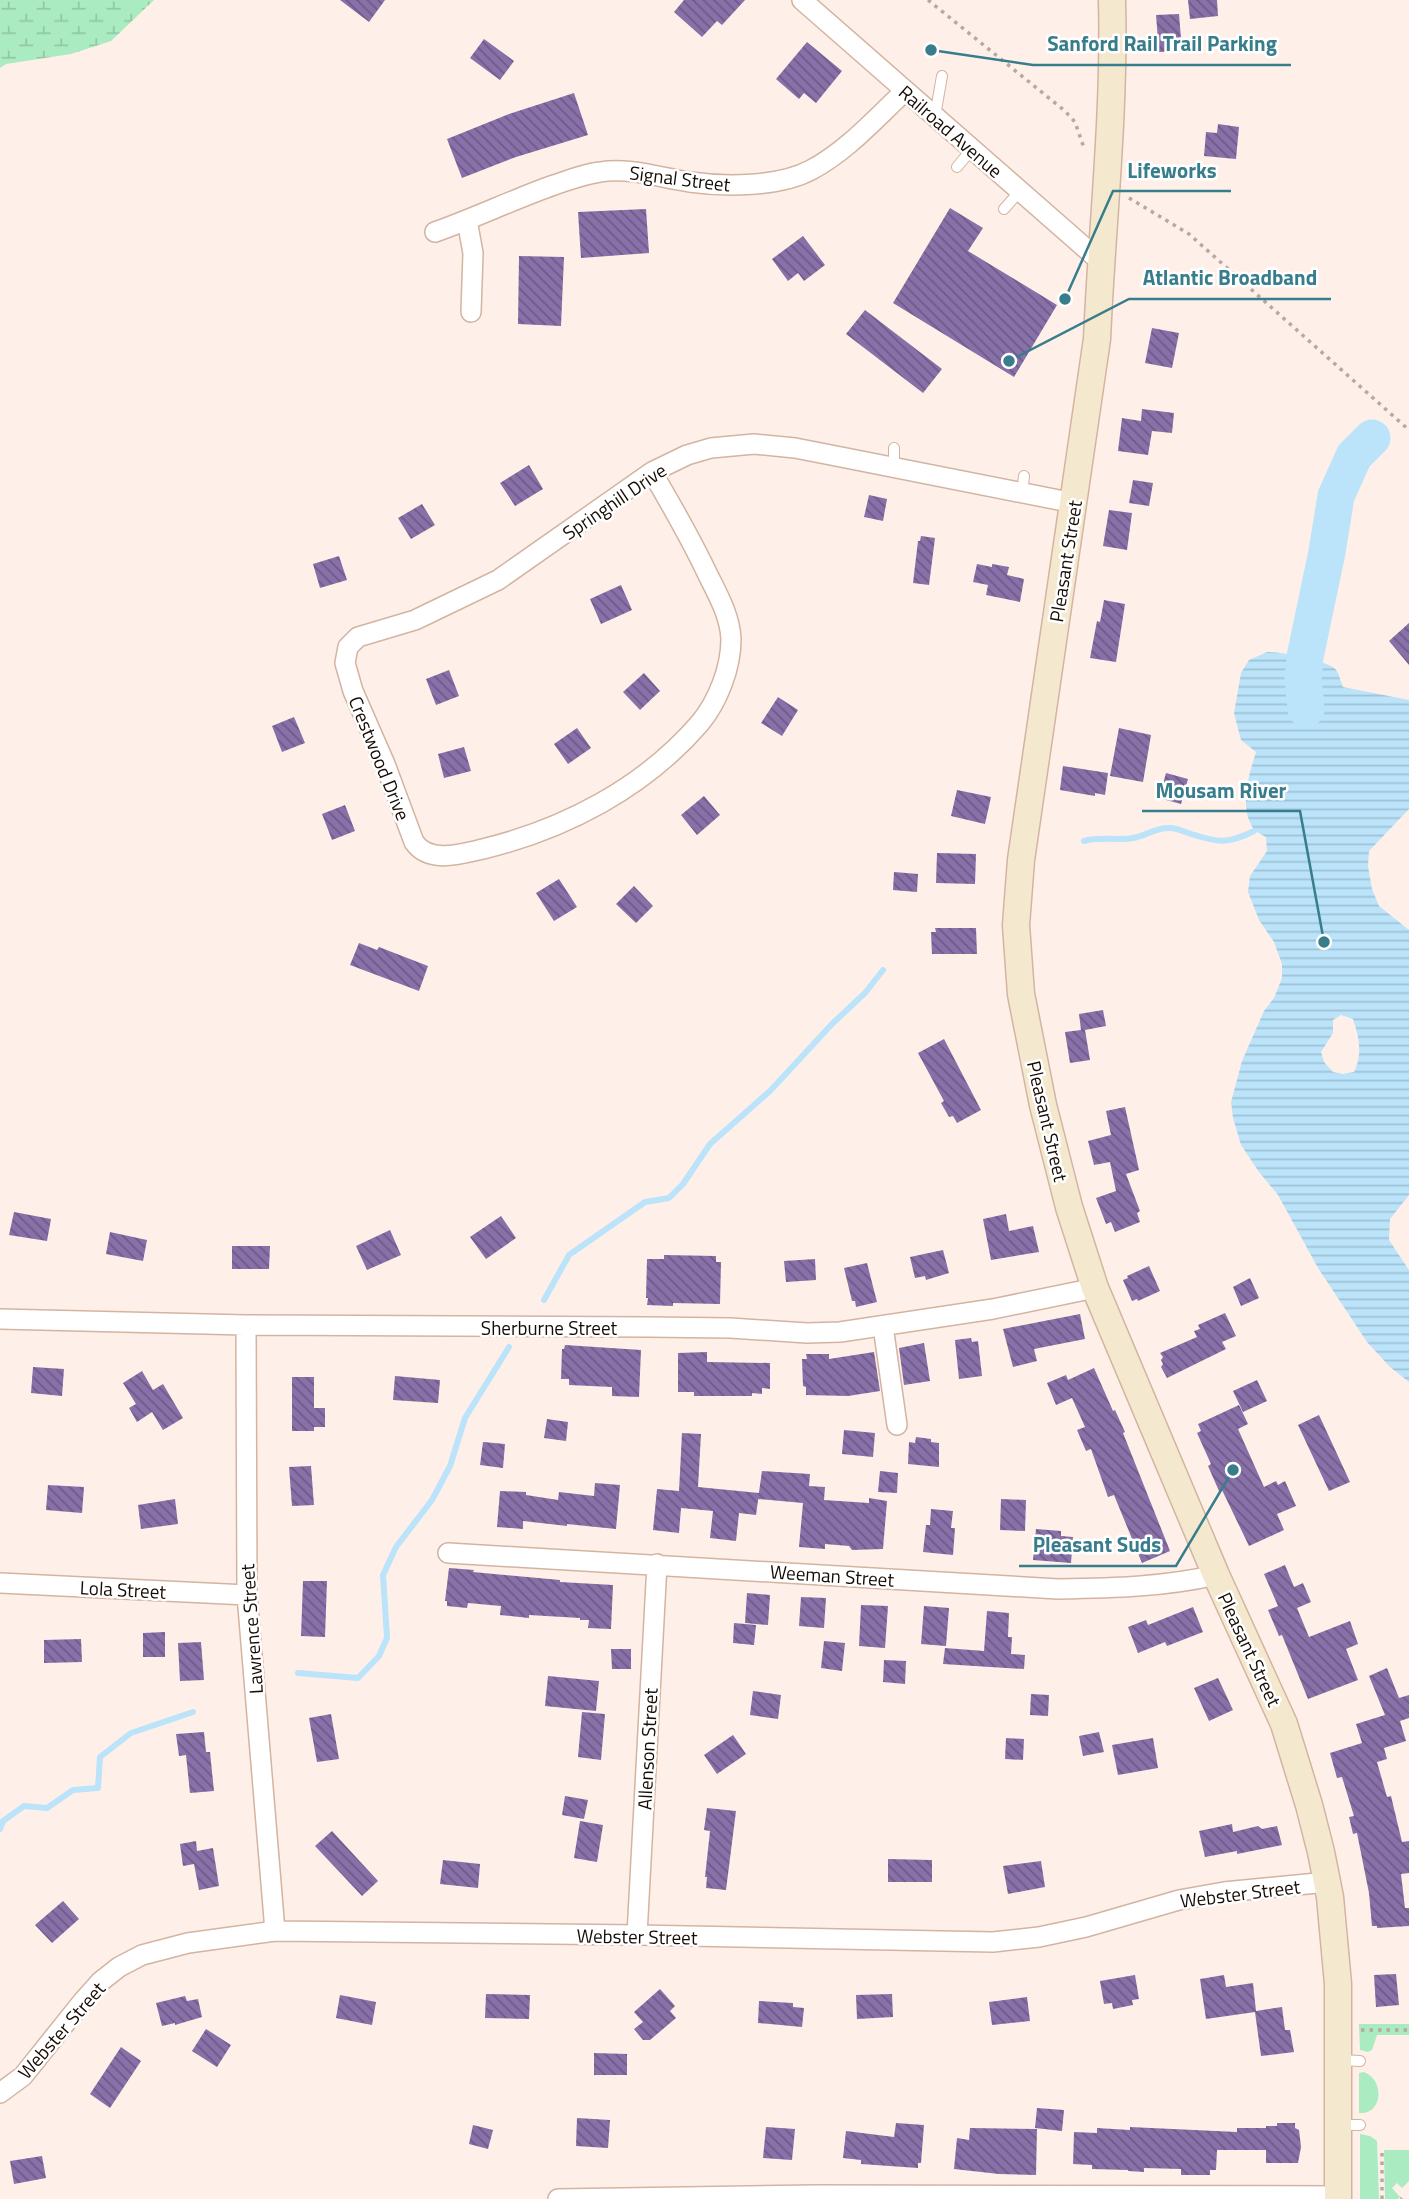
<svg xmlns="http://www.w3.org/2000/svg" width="1409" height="2199" font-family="'Titillium Web',sans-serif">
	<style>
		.green { fill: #aaebc1 }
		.wetland { fill: url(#wetland-marsh) }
		.water { fill: url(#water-rules); fill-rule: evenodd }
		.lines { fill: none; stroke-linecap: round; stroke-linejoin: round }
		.stream { stroke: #bbe3fa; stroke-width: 6 }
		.river { stroke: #bbe3fa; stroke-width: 37 }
		.building { fill: url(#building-back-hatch) }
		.lane-casing { stroke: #d3b4a1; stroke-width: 12 }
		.street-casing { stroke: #d3b4a1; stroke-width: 22 }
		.secondary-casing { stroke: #d3b4a1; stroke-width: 29 }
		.path { stroke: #b5a9a2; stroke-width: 3.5; stroke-dasharray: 3.5 5; stroke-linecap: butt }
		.lane { stroke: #fff; stroke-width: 10 }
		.street { stroke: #fff; stroke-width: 19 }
		.secondary { stroke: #f4e9ce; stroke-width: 26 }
		.labels { text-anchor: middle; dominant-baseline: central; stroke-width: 5; stroke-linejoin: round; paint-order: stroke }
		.street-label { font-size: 19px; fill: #160c06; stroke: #fff }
		.leader { fill: none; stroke: #387d8b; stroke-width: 2.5 }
		.callout-dot { fill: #387d8b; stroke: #fff; stroke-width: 2.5 }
		.callout-label { font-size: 21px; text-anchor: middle; font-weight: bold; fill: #387d8b; stroke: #fff; stroke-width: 5; stroke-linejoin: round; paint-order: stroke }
	</style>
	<defs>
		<pattern id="wetland-marsh" width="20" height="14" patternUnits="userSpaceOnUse" patternTransform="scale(1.75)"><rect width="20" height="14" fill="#aaebc1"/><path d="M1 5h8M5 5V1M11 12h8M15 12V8" fill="none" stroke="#92c8a4"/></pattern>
		<pattern id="water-rules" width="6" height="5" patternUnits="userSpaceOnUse" patternTransform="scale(1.75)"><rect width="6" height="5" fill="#bbe3fa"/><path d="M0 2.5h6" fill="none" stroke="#a0c2d5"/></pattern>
		<pattern id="building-back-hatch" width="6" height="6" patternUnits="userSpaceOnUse" patternTransform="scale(1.75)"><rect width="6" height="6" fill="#8870a8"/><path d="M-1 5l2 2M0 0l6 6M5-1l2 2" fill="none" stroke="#6e5a87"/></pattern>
	</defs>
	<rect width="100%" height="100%" fill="#fef0e9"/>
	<!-- green -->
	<path class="green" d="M1359 2024H1409V2035H1377L1372 2050 1368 2052 1360 2050Z
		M1364 2072C1385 2080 1383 2115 1359 2113V2073Z
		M1360 2134 1370 2136 1377 2141 1379 2199H1360Z
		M1384 2150H1409V2181L1402 2188 1397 2183 1392 2188 1400 2197 1398 2199H1385Z"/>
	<!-- wetland -->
	<path class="wetland" d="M0 0H154L111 41 71 54 6 64 0 68Z"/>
	<!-- water -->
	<path class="water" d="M1267 652C1282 652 1321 660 1333 667 1339 671 1340 680 1343 687L1409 700V809L1369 851 1368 866 1372 889 1379 906 1409 930V1195L1390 1219 1389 1240 1409 1270V1382L1390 1367 1367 1342 1318 1268 1278 1195 1259 1172 1241 1145 1233 1118 1231 1102 1242 1061 1264 1011 1274 998 1282 978V964L1274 942 1259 920 1248 892 1250 876 1267 851 1266 837C1262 835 1256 832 1253 828 1239 807 1249 774 1256 752L1241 740 1234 713 1241 673 1249 660ZM1341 1015 1353 1019C1359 1037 1363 1054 1354 1072L1343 1074 1333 1072 1324 1062 1321 1052 1333 1033V1020Z"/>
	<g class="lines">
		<!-- stream -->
		<path class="stream" d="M1084 841C1101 836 1117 841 1133 838 1146 836 1156 827 1170 828 1177 828 1185 832 1191 834 1219 843 1228 844 1254 831
			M544 1300 569 1255 645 1202 669 1198 683 1184 710 1144 770 1091 832 1024 865 993 883 970
			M298 1673 358 1678 379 1656 387 1638 383 1575 396 1547 432 1500 450 1466 465 1418 509 1347
			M0 1829 3 1821 24 1806 47 1808 73 1790 98 1788 100 1757 131 1733 193 1712"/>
		<!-- river -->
		<path class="river" d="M1306 709 1303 679 1305 657 1327 552 1336 496 1354 456 1372 438"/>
	</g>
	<!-- building -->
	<path class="building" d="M340 0H385L369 22Z
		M684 0H745L722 25 717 21 702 37 674 12Z
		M1188 0H1217L1218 16 1190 19Z
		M1179 14 1182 51 1159 52 1156 15Z
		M484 39 514 61 500 80 470 58Z
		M807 42 842 71 816 103 804 93 799 99 776 79Z
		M574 93 588 135 516 157 462 178 447 139 509 114Z
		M1218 124 1239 127 1236 159 1204 156 1206 132 1217 133Z
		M950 208 983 228 968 251 1057 305 1014 377 893 303Z
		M646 209 649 253 581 258 578 212Z
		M803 236 825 265 804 281 798 273 788 281 772 259Z
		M519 256 564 257 561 326 518 324Z
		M865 310 942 369 923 393 846 334Z
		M1152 328 1179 333 1172 368 1145 363Z
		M1142 409 1174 413 1172 433 1152 431 1148 455 1118 451 1122 418 1141 421Z
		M529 465 543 489 515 506 500 483Z
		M1133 480 1153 483 1149 506 1129 503Z
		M869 495 887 499 883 521 864 517Z
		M422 504 435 525 411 539 398 518Z
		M1109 510 1132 513 1127 550 1103 546Z
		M921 536 935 538 929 585 913 583 918 541H920Z
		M339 556 347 580 320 588 313 564Z
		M977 564 992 567V564L1009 567 1007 575 1024 579 1020 602 986 595 988 585 973 582Z
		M621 585 632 610 601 624 590 599Z
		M1104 600 1125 604 1116 662 1090 658 1097 621 1100 622Z
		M1409 623V665L1389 641Z
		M449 670 459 696 436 705 426 679Z
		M644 673 660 691 640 710 623 692Z
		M778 697 798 710 782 736 761 723Z
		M294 717 305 743 282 752 272 726Z
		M577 728 591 748 568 764 554 744Z
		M1119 728 1151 735 1143 782 1110 776Z
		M464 747 471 771 444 778 438 754Z
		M1063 766 1108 773 1105 795 1095 793V796L1060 790Z
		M1166 773 1188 779 1181 804 1159 798Z
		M957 790 991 797 985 824 951 816Z
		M704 796 720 815 697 835 681 815Z
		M345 805 355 831 332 840 322 814Z
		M937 853 976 854 975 884 936 883Z
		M894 872 918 874 917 892 893 890Z
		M559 879 577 907 554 921 536 893Z
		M634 886 653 906 636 923 616 904Z
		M935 928H976L977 954H932L931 932H936Z
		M359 943 377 950 379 947 428 966 419 991 350 965Z
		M1103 1010 1106 1026 1085 1030 1090 1060 1070 1063 1065 1032 1081 1030 1079 1014Z
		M944 1039 981 1110 957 1123 953 1116 949 1117 941 1103 944 1101 918 1053Z
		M1125 1107 1139 1170 1126 1174 1140 1211 1137 1213 1140 1222 1115 1232 1111 1222 1106 1224 1096 1198 1116 1191 1110 1162 1094 1165 1088 1141 1111 1135 1106 1111Z
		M14 1212 51 1219 47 1241 9 1235Z
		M1006 1214 1009 1231 1033 1226 1039 1252 991 1260 983 1219Z
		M501 1216 516 1238 486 1259 470 1237Z
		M390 1230 401 1255 367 1270 356 1246Z
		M110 1232 147 1240 143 1261 106 1254Z
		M232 1246H270L269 1269H232Z
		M943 1250 949 1273 926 1280 925 1276 915 1278 910 1257Z
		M664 1255 716 1256V1262H721L720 1304 673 1303V1306L647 1305 648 1298H646L647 1259H664Z
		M815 1259 816 1280 786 1282 784 1261Z
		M867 1263 877 1302 856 1307 855 1301H852L844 1268Z
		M1149 1266 1160 1291 1138 1301 1137 1299 1132 1301 1123 1280 1128 1278 1127 1276Z
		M1250 1278 1259 1298 1241 1306 1233 1287Z
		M1225 1313 1236 1336 1222 1342 1226 1349 1167 1378 1161 1367 1163 1364 1161 1360 1163 1357 1160 1353 1197 1337 1194 1331 1200 1329 1198 1325Z
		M1080 1314 1085 1339 1034 1349 1037 1361 1013 1367 1003 1329Z
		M971 1338 972 1342 978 1341 982 1376 959 1379 955 1340Z
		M924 1343 930 1381 904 1385 899 1348Z
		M565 1345 641 1350 639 1397 612 1396V1387L569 1385V1379H561L562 1349H564Z
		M707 1352V1362L770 1363V1389L762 1388V1394L752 1393V1396H694V1392H678V1353Z
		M874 1352 880 1391 848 1396 806 1395V1387L803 1386 802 1359H807L806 1354H829V1359Z
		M33 1367 64 1369 62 1396 31 1393Z
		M1094 1368 1113 1411 1115 1410 1125 1432 1123 1433 1170 1551 1142 1563 1114 1495 1108 1497 1091 1449 1086 1451 1077 1430 1085 1427 1072 1398 1056 1405 1047 1383 1066 1375 1068 1380Z
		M142 1371 153 1390 163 1384 183 1418 163 1430 152 1412 137 1422 129 1408 136 1404 123 1383Z
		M395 1376 440 1380 438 1403 393 1400Z
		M292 1377H314V1408H325V1427H314V1431H292Z
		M1257 1380 1267 1401 1243 1412 1233 1391Z
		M1239 1405 1248 1424 1238 1429 1264 1487 1276 1481 1278 1485 1285 1481 1296 1506 1277 1514 1284 1530 1249 1546 1222 1490 1219 1491 1208 1466 1211 1464 1197 1433 1201 1431 1198 1424Z
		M1319 1415 1350 1482 1329 1491 1298 1425Z
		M547 1419 568 1422 566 1441 544 1438Z
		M844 1430 875 1433 873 1457 842 1454Z
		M682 1433 701 1434 698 1487 759 1493 756 1515 739 1513 736 1541 710 1538 713 1511 681 1508 679 1533 653 1530 657 1489 679 1491Z
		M916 1437 931 1439V1442L939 1443V1467L908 1464 909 1442 915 1443Z
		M483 1442 505 1444 503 1468 480 1465Z
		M311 1466 314 1505 292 1506 289 1467Z
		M762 1471 810 1474 809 1486 825 1487 824 1500 869 1503V1498L887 1501 883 1549 852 1550 849 1546 825 1544V1549L799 1547 803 1503 758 1499Z
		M880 1471 898 1473 897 1493 878 1492Z
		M595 1483 620 1485 616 1529 567 1524V1526L523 1521V1529L497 1527 500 1491 526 1492V1495L558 1500 559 1492 594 1496Z
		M48 1485 84 1487 82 1513 46 1510Z
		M175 1499 178 1524 141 1529 138 1505Z
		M1001 1499 1026 1500 1025 1531 1000 1530Z
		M931 1509 953 1511 951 1528H955L953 1555 923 1552 926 1525H930Z
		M1036 1529 1061 1531V1536L1073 1537 1071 1563 1033 1560Z
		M1285 1565 1294 1587 1303 1583 1311 1602 1297 1608 1309 1637 1350 1621 1358 1644 1346 1649 1358 1680 1308 1699 1282 1635 1279 1636 1268 1610 1278 1606 1264 1574Z
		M449 1568 474 1570 473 1572 560 1580V1582L613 1585 611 1629 588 1628 589 1620H580V1618L529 1615V1618L500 1615 501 1606 468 1603 467 1608 447 1606V1601H445Z
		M303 1581H327L325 1637 301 1636Z
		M747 1593 770 1595 768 1625 745 1623Z
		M801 1597 826 1598 824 1628 799 1626Z
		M861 1605 888 1606 885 1648 859 1646Z
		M924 1606 949 1608 946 1646 921 1644Z
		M1193 1607 1203 1632 1167 1646 1165 1642 1138 1653 1128 1627 1146 1620 1148 1625Z
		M987 1611 1009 1613 1008 1637H1012L1011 1654 1025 1655 1024 1669 943 1664 945 1648 984 1651Z
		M734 1623 756 1625 754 1645 733 1643Z
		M165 1632V1657H143V1633Z
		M81 1639 82 1662 44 1663V1640Z
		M824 1641 845 1643 842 1671 821 1668Z
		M201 1642 204 1680 180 1681 178 1643Z
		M611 1649H631V1669H612Z
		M884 1660 906 1661 905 1684 883 1682Z
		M1387 1668 1399 1698 1409 1695V1718L1400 1721 1406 1741 1384 1748 1387 1759 1377 1762 1387 1797 1391 1796 1402 1842 1409 1841V1873L1401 1874 1405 1908H1409V1926L1377 1928V1926H1372L1369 1893 1357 1833 1353 1834 1349 1817 1354 1816 1342 1777 1337 1778 1330 1753 1362 1743 1356 1724 1385 1715 1369 1676Z
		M548 1676 599 1681 596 1711 545 1706Z
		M1218 1678 1233 1710 1209 1721 1194 1688Z
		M753 1691 781 1695 778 1719 750 1715Z
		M1031 1694 1049 1695 1048 1716 1030 1715Z
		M582 1712 605 1714 601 1760 578 1757Z
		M331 1714 339 1759 317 1762 309 1718Z
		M204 1732 206 1752H210L214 1791 190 1793 186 1755 179 1756 176 1734Z
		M1099 1732 1104 1752 1083 1756 1079 1736Z
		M733 1735 746 1754 717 1774 704 1755Z
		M1006 1738 1024 1739 1023 1760 1005 1759Z
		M1153 1738 1158 1768 1118 1775 1112 1745Z
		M565 1796 588 1800 584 1819 562 1815Z
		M707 1808 736 1811 726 1890 706 1888 707 1877H705L710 1831 704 1830Z
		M580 1821 603 1825 597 1862 574 1858Z
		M1232 1824 1233 1832 1258 1826 1262 1829 1277 1826 1282 1845 1237 1854V1851L1205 1857 1199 1831Z
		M332 1831 378 1881 362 1896 315 1846Z
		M196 1841 197 1851 213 1848 219 1886 199 1890 194 1864 183 1866 180 1844Z
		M888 1859 932 1860V1882H888Z
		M443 1860 480 1864 478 1888 440 1884Z
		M1041 1861 1045 1887 1008 1894 1003 1866Z
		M63 1901 79 1919 52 1943 35 1925Z
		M1396 1974 1399 2005 1376 2007 1374 1975Z
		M1135 1975 1139 1999 1132 2000 1133 2005 1113 2009 1112 2003 1104 2004 1100 1981Z
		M1224 1975 1226 1987 1253 1983 1256 2011 1282 2007 1285 2030H1290L1294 2052 1261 2056 1255 2012 1206 2019 1200 1979Z
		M660 1989 675 2006 670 2011 676 2018 650 2040H643L634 2029 643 2022 634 2012Z
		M486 1994 530 1995 529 2019 485 2018Z
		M892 1994 893 2017 857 2019 856 1995Z
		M340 1995 376 2002 372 2025 336 2018Z
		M185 1996 187 2001 198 1999 202 2017 175 2025V2023L162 2026 156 2003Z
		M1027 1997 1030 2021 992 2025 989 2002Z
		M759 2001 793 2003V2007L804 2008 802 2027 758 2023Z
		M206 2029 231 2045 217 2067 192 2051Z
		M121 2047 141 2061 110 2108 90 2094Z
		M594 2053 627 2054V2075H594Z
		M1037 2108 1064 2110 1062 2131 1035 2128Z
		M577 2118 610 2120 608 2148 576 2146Z
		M896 2123 924 2125 921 2163H918V2168L861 2164V2160L843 2158 846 2131 894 2137Z
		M1277 2123H1295V2128L1299 2130 1301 2147 1298 2163H1266V2150H1217L1216 2170H1210V2175H1181V2169L1144 2168V2172L1128 2171V2170L1092 2169V2165L1073 2164 1074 2132 1097 2133V2128L1130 2130V2127L1237 2132V2128H1266V2126H1277Z
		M473 2125 493 2130 488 2149 469 2144Z
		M766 2127 795 2129 792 2160 763 2158Z
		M970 2128 1037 2129 1036 2175 999 2174 954 2169 957 2138 969 2140Z
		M42 2156 46 2178 14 2184 10 2161Z"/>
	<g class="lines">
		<defs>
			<path id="lane" d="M935 116 942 76
				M957 167 972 149
				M1004 209 1020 191
				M894 467V448
				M1022 493 1024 476
				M1339 2060 1360 2061
				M1340 2125H1360"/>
			<path id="street" d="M802 0 1100 261
				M467 220 473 253 471 312
				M435 232C475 218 514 199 554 185 569 180 584 174 600 172 630 167 661 178 690 182 725 187 779 187 811 170 847 151 876 118 905 91
				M652 472C672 506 691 539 708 575 718 595 730 616 731 639 731 668 718 701 700 723 644 788 565 829 483 849 461 854 429 864 414 842L385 764 353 691 345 663 348 647 358 637 415 620 498 580 652 472 687 455 711 448 754 444 795 448 841 457 1074 503
				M0 1319 246 1325 648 1327 730 1328 807 1333 840 1332 993 1309 1095 1288
				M246 1325 247 1595 275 1931
				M883 1326 897 1425
				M448 1553 1058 1589C1112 1588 1164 1587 1216 1575
				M0 1583 247 1595
				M637 1935 657 1564
				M0 2093 23 2076 83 2001 100 1982 119 1967 142 1955 188 1943 275 1931 637 1935 993 1942 1039 1937 1086 1927 1179 1900 1224 1892 1328 1882
				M558 2199 816 2195 1338 2196"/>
			<path id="secondary" d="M1112 0C1115 113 1102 226 1097 339L1021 860 1016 925 1021 994 1043 1105 1069 1207 1095 1288 1216 1575 1284 1724 1309 1805 1321 1852 1330 1897 1338 1984V2199"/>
		</defs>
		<!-- lane casing -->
		<use href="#lane" class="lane-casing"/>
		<!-- street casing -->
		<use href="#street" class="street-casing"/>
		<!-- secondary casing -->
		<use href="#secondary" class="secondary-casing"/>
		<!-- path -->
		<path class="path" d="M928 0 1065 111 1075 122 1084 148
			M1129 198 1189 234 1409 430
			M1361 2030H1409
			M1382 2199V2150
			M1401 2199 1402 2198"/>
		<!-- lane -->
		<use href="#lane" class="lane"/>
		<!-- street -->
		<use href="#street" class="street"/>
		<!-- secondary -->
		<use href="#secondary" class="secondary"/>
	</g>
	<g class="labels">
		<!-- street labels -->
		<g class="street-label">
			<text transform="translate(951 131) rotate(41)">Railroad Avenue</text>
			<text transform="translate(680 178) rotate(7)">Signal Street</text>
			<text transform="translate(614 501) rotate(-34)">Springhill Drive</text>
			<text transform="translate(1065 561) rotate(-81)">Pleasant Street</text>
			<text transform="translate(380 758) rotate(68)">Crestwood Drive</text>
			<text transform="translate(1048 1121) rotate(77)">Pleasant Street</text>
			<text x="549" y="1327">Sherburne Street</text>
			<text transform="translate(832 1575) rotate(4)">Weeman Street</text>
			<text transform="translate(123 1589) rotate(3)">Lola Street</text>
			<text transform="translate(251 1629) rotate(-94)">Lawrence Street</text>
			<text transform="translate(1250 1649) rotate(65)">Pleasant Street</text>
			<text transform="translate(647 1749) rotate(-87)">Allenson Street</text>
			<text transform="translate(1240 1893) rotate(-7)">Webster Street</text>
			<text transform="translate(637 1936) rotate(1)">Webster Street</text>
			<text transform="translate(61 2030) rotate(-49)">Webster Street</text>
		</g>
	</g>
	<!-- callouts -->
	<path class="leader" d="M931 50L1033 65H1291M1065 299L1113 191H1231M1009 361L1129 299H1331M1324 942L1300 811H1142M1233 1470L1176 1566H1019"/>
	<g class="callout-dot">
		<circle cx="931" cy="50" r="7"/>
		<circle cx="1065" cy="299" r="7"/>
		<circle cx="1009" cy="361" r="7"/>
		<circle cx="1324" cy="942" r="7"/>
		<circle cx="1233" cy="1470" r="7"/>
	</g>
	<g class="callout-label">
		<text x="1162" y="51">Sanford Rail Trail Parking</text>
		<text x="1172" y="178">Lifeworks</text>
		<text x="1230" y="285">Atlantic Broadband</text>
		<text x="1221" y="798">Mousam River</text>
		<text x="1097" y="1552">Pleasant Suds</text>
	</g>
</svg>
